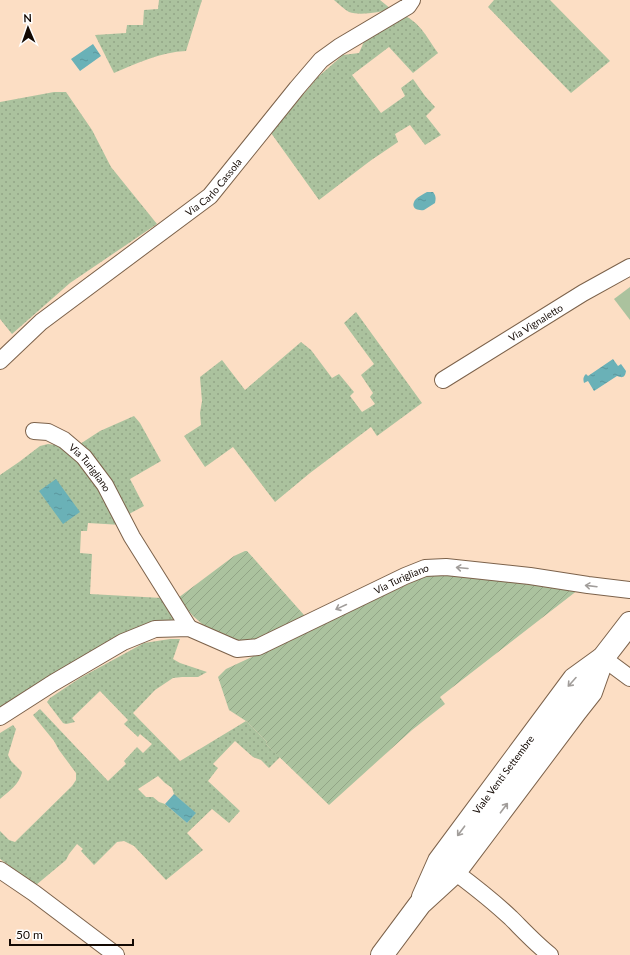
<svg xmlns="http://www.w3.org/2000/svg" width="630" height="955" font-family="Lato,sans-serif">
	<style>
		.grass { fill: url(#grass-dots); fill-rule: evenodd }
		.park { fill: #abc29e }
		.garden { fill: url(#garden-furrows) }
		.water { fill: url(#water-ripples) }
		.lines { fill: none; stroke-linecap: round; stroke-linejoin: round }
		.street-casing { stroke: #7c624b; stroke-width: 18 }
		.secondary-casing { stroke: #7c624b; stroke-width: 24 }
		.street { stroke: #fff; stroke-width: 16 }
		.secondary { stroke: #fff; stroke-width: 22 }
		.oneway { stroke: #a19d9a }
		.labels { text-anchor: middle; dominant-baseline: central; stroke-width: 3.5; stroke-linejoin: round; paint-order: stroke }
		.street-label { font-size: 10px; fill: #130903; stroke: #fff }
	</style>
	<defs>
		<pattern id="grass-dots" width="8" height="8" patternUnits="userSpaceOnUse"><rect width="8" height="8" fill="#abc29e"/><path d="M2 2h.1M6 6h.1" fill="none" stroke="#92a586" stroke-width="1.8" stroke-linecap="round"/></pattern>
		<pattern id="garden-furrows" width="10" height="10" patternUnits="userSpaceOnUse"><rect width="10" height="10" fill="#abc29e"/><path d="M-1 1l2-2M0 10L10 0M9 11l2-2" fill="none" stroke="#92a586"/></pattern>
		<pattern id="water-ripples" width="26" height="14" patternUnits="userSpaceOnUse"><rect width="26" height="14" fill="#6ab1b7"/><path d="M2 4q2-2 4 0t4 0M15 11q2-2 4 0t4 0" fill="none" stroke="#5b979c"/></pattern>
	</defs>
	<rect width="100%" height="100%" fill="#fcdec4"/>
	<!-- grass -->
	<path class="grass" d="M159 0H202L186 51C161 52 137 63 114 73L95 35 126 33 127 25H143L144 10 158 9Z
		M334 0H380L391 9C380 12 360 16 349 12 344 9 339 4 334 0Z
		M494 0H550L610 61 571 93 488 7Z
		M403 15C420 22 428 39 438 53L413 73 389 47 352 75 381 113 405 96 401 88 413 79 425 96 435 107 426 116 441 135 425 145 410 125 395 134 398 142 370 161 319 200 271 133 318 77 343 55 359 53 366 37Z
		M54 92H66L92 130 111 167 157 224 70 283 12 334 0 319V102Z
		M356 312 422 403 377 436 371 427 310 473 275 502 233 447 205 467 184 436 201 425 200 413 202 401 200 377 222 360 245 390 301 342 311 350 332 378 339 374 354 392 350 396 362 412 375 404 370 397 373 393 361 375 374 364 344 323Z
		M134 416 140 423 161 461 130 479 144 506 129 514 80 444 100 431Z
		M48 444 56 445 69 451 90 473 122 525 88 523 87 531H81L80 553 92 554 90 594 162 598 177 620 0 709V475L19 462 40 446Z
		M170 639H180L173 659 180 663 207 672 198 677H182L173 678 155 690 133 713 180 761 246 721 267 742 266 744 280 757 269 768 261 760 253 757 235 741 213 764 218 768 208 781 240 811 229 823 212 809 187 833 203 850 166 880 134 846 124 841 117 842 94 865 81 851 83 849 77 844 69 854 66 860 36 885 0 859V831L9 840 15 842 72 786 76 780V773L59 750 54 741 33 715 40 709 108 781 126 764 124 761 137 747 143 753 152 744 140 734 138 737 124 724 128 720 100 691 72 718 75 722 66 724 63 723 47 702 50 698 80 678 144 643ZM158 776 165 783 172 788 174 794 195 813 187 823 165 804 159 802 153 797H146L138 789Z
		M13 725 16 729 8 755 11 761 22 772C20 784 8 792 0 799V733Z"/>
	<!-- park -->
	<path class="park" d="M630 287V320L614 299Z"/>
	<!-- garden -->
	<path class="garden" d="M245 551H247L304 615 302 618 258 640 247 641 235 640 215 632 202 624 193 616 178 598 234 556Z
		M449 572 578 590 440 697 445 704 412 730 329 805 266 744 267 742 246 721 229 710 218 677 226 669 421 578 437 573Z"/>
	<!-- water -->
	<path class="water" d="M93 44 101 56 80 71 71 59Z
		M427 192H433C436 196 436 198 435 203L424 210C419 211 411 209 414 202 415 198 424 194 427 192Z
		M613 359 618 366 621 364 626 371C625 378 622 378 617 376L594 391 588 381 584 383C583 379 583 377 586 374L588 376Z
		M56 479 80 512 63 524 39 491Z
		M174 794 196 813 187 823 165 804Z"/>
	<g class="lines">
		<defs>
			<g id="street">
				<path id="s1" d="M0 361 41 322 210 196 297 88 321 60 339 47 408 6 412 0"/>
				<path id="s2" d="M443 380 583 293 630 267"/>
				<path id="s3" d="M34 431 48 432 64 440 84 457 105 485 132 537 189 628"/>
				<path d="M603 658 630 678"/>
				<path id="s4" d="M0 717 53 683 123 642 155 629 189 628 237 649 258 647 405 576 425 568 446 567 530 576 588 585 630 590"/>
				<path d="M0 870 34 893 116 955"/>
				<path d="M455 872C475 887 494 902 511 918 524 931 536 944 550 955"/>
			</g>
			<g id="secondary">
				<path id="s5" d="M423 897 439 861 574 679 603 658 630 623"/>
				<path d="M382 955 420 904 455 872 576 711 591 692 603 658"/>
			</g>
		</defs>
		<!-- street casing -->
		<use href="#street" class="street-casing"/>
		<!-- secondary casing -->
		<use href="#secondary" class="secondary-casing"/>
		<!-- street -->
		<use href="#street" class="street"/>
		<!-- secondary -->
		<use href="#secondary" class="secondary"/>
	</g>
	<!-- one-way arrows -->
	<defs><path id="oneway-shaft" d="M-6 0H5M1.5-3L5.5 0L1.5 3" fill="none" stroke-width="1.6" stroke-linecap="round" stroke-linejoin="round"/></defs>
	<g class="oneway">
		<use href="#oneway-shaft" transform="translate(462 568) rotate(-175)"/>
		<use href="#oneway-shaft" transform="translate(591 586) rotate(-173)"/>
		<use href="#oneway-shaft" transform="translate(341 607) rotate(155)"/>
		<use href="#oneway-shaft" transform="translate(572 682) rotate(132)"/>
		<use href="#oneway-shaft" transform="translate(504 808) rotate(-53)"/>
		<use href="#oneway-shaft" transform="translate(461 831) rotate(127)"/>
	</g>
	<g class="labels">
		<!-- street labels -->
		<g class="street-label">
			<text stroke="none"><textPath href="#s1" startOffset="276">Via Carlo Cassola</textPath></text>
			<text stroke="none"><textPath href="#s2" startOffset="109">Via Vignaletto</textPath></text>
			<text stroke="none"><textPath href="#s3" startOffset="70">Via Turigliano</textPath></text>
			<text stroke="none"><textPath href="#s4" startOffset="445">Via Turigliano</textPath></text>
			<text stroke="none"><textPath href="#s5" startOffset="147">Viale Venti Settembre</textPath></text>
		</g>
	</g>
	<!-- north arrow -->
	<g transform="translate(28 28) rotate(358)" stroke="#ffffff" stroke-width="3" paint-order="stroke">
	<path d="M0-3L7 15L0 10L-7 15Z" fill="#130903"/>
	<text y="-6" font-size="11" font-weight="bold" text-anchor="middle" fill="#130903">N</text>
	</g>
	<!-- scale -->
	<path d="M10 939v6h123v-6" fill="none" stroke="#130903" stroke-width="2"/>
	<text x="16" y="939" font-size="12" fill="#130903" stroke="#ffffff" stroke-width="3" paint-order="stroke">50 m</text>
</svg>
